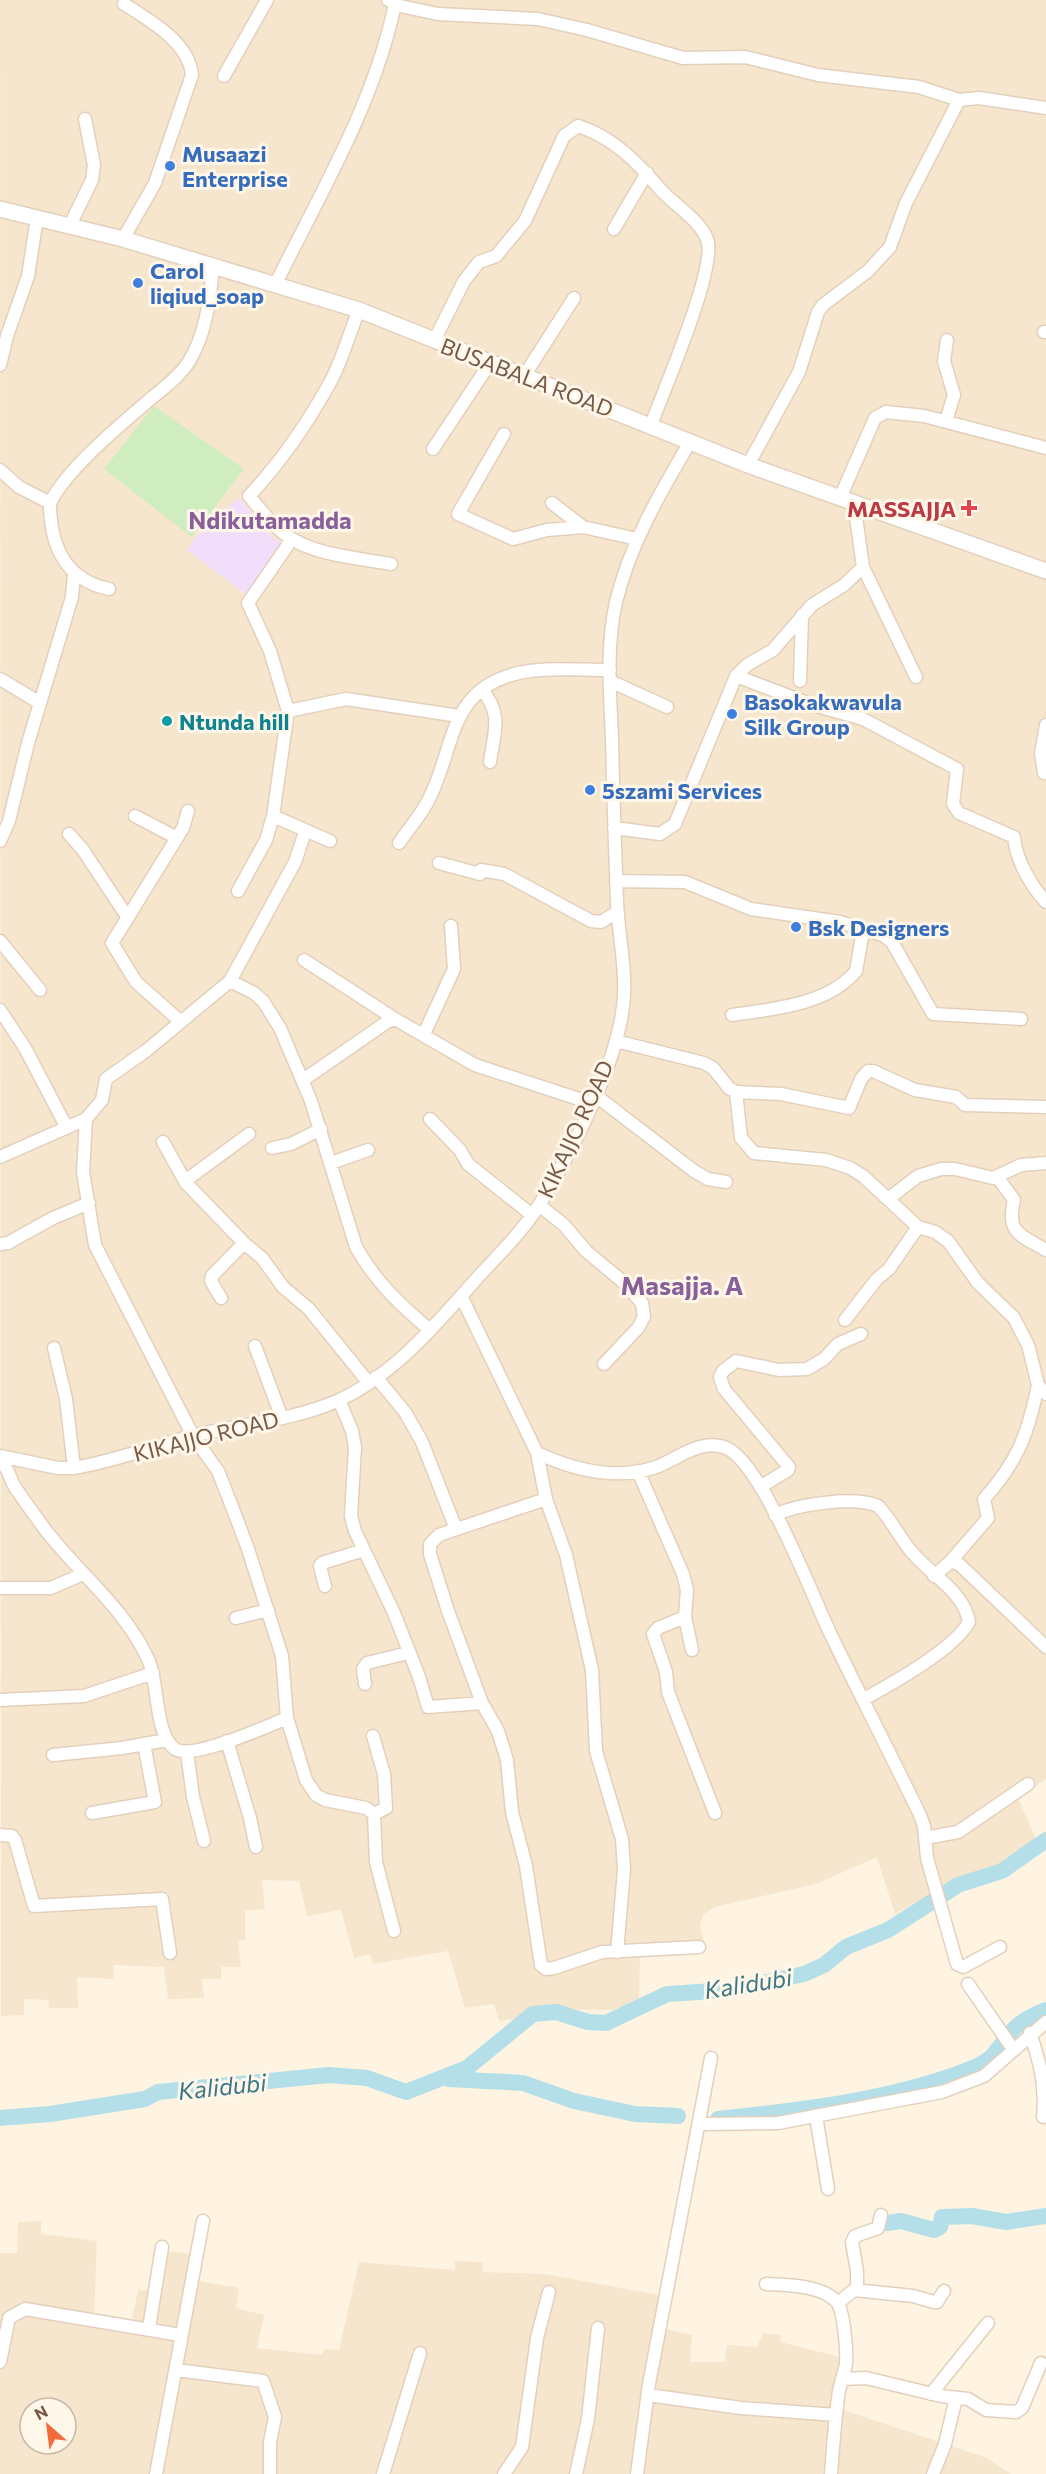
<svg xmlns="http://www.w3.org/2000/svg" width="1046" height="2474" font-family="Commissioner,sans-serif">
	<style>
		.residential { fill: #f6e6ce; fill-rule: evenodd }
		.education { fill: #f1defa }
		.green { fill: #cfedbe }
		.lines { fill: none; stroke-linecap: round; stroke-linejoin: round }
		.river { stroke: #b4dfe9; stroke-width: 16 }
		.minor-casing { stroke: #e3d0bc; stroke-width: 15 }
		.tertiary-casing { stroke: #e3d0bc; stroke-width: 18 }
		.minor { stroke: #fff; stroke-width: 12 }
		.tertiary { stroke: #fff; stroke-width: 15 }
		.shop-dot { fill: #3f7fe0; stroke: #fff7e9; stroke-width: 2 }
		.health-dot { fill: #e0444e; stroke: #fff7e9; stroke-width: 2 }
		.culture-dot { fill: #0f9aa8; stroke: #fff7e9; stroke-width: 2 }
		.labels { text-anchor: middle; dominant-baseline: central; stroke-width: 6; stroke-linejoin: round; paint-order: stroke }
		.shop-label { font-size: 22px; font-weight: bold; fill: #366cbe; stroke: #fff7e9; text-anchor: start }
		.street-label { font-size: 22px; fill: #775946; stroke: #fff7e9 }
		.health-label { font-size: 22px; font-weight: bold; fill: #be3a42; stroke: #fff7e9; text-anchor: end }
		.culture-label { font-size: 22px; font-weight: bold; fill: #0d838f; stroke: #fff7e9; text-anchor: start }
		.neighbourhood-label { font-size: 24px; font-weight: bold; fill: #8a609b; stroke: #fff7e9 }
		.water-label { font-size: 24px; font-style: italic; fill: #3b7786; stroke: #fff7e9 }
		.quarter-label { font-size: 26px; font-weight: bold; fill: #8a609b; stroke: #fff7e9 }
	</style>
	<rect width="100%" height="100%" fill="#fef4e1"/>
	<!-- residential -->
	<path class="residential" d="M0 0H1046V1779L1018 1798 1036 1839 998 1866 949 1884 895 1914 877 1857 816 1884 714 1907 703 1915 700 1926 706 1950 640 1955 639 2001 613 2010 531 2009 516 2019 499 2021 494 2004 465 2008 448 1951 373 1964 370 1954 354 1958 341 1910 307 1916 299 1881 262 1880 265 1909 245 1911V1940L238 1941 241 1967H221V1979H202L204 1998 168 1999 164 1967 113 1965 114 1979 77 1977 78 2008H49L48 2000 24 1999V2015L1 2016Z
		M41 2221V2234L97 2241 94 2315 132 2320 138 2290 155 2291 165 2251 203 2255 199 2281 239 2288 236 2308 264 2315 257 2348 322 2355 325 2349 339 2350 359 2262 455 2270V2261L483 2262 482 2272 545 2274 670 2297 665 2329 692 2335 690 2362H725L727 2345 757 2347 763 2333 780 2335 781 2342 851 2360 840 2409 987 2458 1011 2474H0V2253H17L18 2222ZM30 2408H66V2444H30Z"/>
	<!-- education -->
	<path class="education" d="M239 498 271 536 284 545 248 596 187 550 204 527Z"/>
	<!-- green -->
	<path class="green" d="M154 406 244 469 192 537 104 469Z"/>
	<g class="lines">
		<!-- river -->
		<path class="river" d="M449 2079 523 2083 574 2101 635 2114 678 2116
			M0 2118 50 2114 145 2099 158 2092 329 2075 367 2078 406 2092 467 2068 533 2014 556 2012 588 2022 606 2023 667 1994 730 1990 804 1974 824 1965 846 1947 888 1930 958 1885 1002 1871 1046 1840
			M718 2119C803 2110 893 2100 973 2068 997 2058 996 2049 1012 2031 1021 2021 1033 2015 1046 2010
			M888 2223 901 2221 934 2230 940 2227 942 2217 972 2216 1006 2222 1046 2216"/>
		<defs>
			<path id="minor" d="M388 0 400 6 438 14 538 19 587 30 683 58 745 57 818 75 919 87 959 100 979 98 1046 108
				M224 76 267 0
				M69 227 92 180 94 165 85 119
				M614 229 647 173
				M123 239 155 183 192 75C189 42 149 20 124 4
				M276 283C321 192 374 104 395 4
				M359 310C350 332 343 357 332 379 309 421 282 461 249 496 262 511 275 529 292 539 320 556 360 558 391 564
				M1044 332H1046
				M434 341 464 281 479 262 496 256 525 221 564 136 578 126C613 137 637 162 660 189 674 205 699 219 707 239 718 266 663 392 651 425
				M0 365 7 336 28 276 37 218
				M524 376 574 298
				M946 421 954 395 944 361 947 340
				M504 434 458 514 513 539 547 530 583 527 637 539
				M433 449 490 363
				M748 465 799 372 818 312 823 305 868 271 890 247 906 203 959 100
				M0 470 19 487 50 503
				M840 498 875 418 886 412 924 416 1046 448
				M552 503 583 527
				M854 503 863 567 916 677
				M292 539 248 603 270 651 288 711 273 816 330 841
				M109 589C65 580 50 545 50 503 67 469 118 427 148 401 161 390 178 378 188 363 206 335 210 299 213 267
				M736 676 813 705 863 719 957 769 953 804 959 813 1014 837C1016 860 1031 886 1046 902
				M0 679 40 703
				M610 681 667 707
				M800 681 802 615
				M482 690C503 714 494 733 490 762
				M288 711 346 699 459 716
				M1044 773 1041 753 1046 725
				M135 816 177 838
				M614 828 660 834 675 824 736 676 747 665 773 650 812 605 844 585 863 567
				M69 834 83 850 128 918
				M0 841 9 821 28 743 72 597 74 574
				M399 843C409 828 423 813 430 797 456 744 448 687 523 672 551 667 581 670 610 670
				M439 863 480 874 481 870 504 874 591 921 601 922 617 912
				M616 881 685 882 751 909 840 922 883 935 892 942 933 1014 1021 1019
				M238 891 266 840 273 816
				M0 941 40 990
				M304 960 395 1019
				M230 981 254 993 263 1001 280 1028 311 1101 356 1247C375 1281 400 1305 430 1330
				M0 1010 25 1048 67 1128
				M732 1015C773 1009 828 1005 856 971L863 931
				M181 1022 136 982 112 943 183 828 188 811
				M424 1034 454 969 451 926
				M616 1041 704 1063 713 1068 729 1088 736 1092 781 1094 849 1108 861 1079 868 1071H873L915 1090 956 1097 965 1105 1046 1107
				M303 1080 387 1022 395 1019 475 1065 591 1103
				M736 1092 741 1138 754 1153 826 1160 850 1168 863 1176 918 1227 935 1232 948 1241 978 1283 1014 1318 1028 1345 1038 1385 1046 1394
				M595 1095 694 1171 708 1179 726 1182
				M86 1119 83 1172 95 1245 193 1436 218 1471 231 1504 248 1549 282 1656 287 1718 306 1780 316 1795 325 1800 366 1808 374 1814 376 1862 394 1931
				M430 1119 460 1150 468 1164 532 1215
				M163 1142 186 1183 244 1243 262 1258 283 1287 309 1309 368 1382
				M272 1148 291 1144 321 1129
				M0 1157 86 1119 102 1100 106 1079 147 1050 230 981 295 862 305 832
				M331 1163 368 1150
				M998 1178 1014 1200C1006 1233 1020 1235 1046 1250
				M185 1181 249 1134
				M888 1199 918 1176 941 1169H955L993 1178 1021 1165 1046 1163
				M539 1205 564 1225 586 1251 622 1281 642 1303 644 1317 638 1328 604 1364
				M0 1244 8 1243 53 1218 89 1203
				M461 1296 537 1453 546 1499 566 1555 592 1670 596 1751 622 1839 624 1870 617 1952
				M221 1298 211 1281 212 1276 244 1243
				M845 1320 877 1279 889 1269 918 1227
				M255 1346 282 1418
				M54 1348 66 1399 74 1468
				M376 1377 405 1412 422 1442 456 1529
				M339 1400 352 1431 355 1447 351 1516 355 1531 394 1613 419 1677 428 1707 482 1703
				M537 1453C574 1470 616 1481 656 1467 678 1459 699 1439 724 1447 761 1459 813 1598 831 1635 860 1695 891 1755 920 1815L924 1826 927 1858 957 1964 963 1967 1000 1947
				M0 1456 58 1468H74C114 1461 152 1447 192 1436 240 1424 291 1421 337 1401 395 1375 438 1322 479 1276 502 1251 527 1227 544 1197 575 1145 621 1056 624 996 626 964 618 933 617 901 615 847 613 792 612 738 610 693 606 646 616 602 630 544 660 493 690 442
				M0 1460C11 1472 8 1476 15 1487 24 1501 34 1514 44 1528 78 1573 124 1607 148 1659 159 1682 154 1734 175 1749 192 1760 268 1726 287 1718
				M638 1471 683 1574 687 1590 685 1617 692 1650
				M760 1487 788 1470 789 1467 724 1389 720 1377 723 1371 736 1361 779 1370 807 1369 824 1359 838 1344 861 1334
				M546 1499 439 1535 430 1544V1554L448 1611 482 1703 498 1731 507 1760 512 1812 526 1866 541 1965 546 1969 554 1968 602 1952 699 1947
				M775 1515C798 1504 854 1496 878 1506 891 1519 899 1537 911 1551 929 1574 964 1591 969 1622 953 1650 893 1683 864 1699
				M951 1561 988 1518 984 1499C1018 1461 1028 1434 1038 1385
				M934 1576 951 1561 960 1565 1046 1647
				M325 1586 320 1566 322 1563 364 1550
				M0 1588H51L83 1574
				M685 1617 658 1628 653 1634 666 1672 668 1692 715 1813
				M236 1618 268 1610
				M365 1684 363 1669 367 1663 408 1653
				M0 1700 84 1696 153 1673
				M373 1736 384 1774 386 1808 374 1814
				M227 1741 250 1818 256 1847
				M187 1752 193 1797 204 1841
				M53 1755 122 1748 167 1740
				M92 1813 155 1802 144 1744
				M0 1835 12 1836 15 1840 34 1906 162 1899 170 1953
				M925 1838 958 1832 1028 1784
				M968 1984 1013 2049
				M1030 2033C1040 2062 1046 2086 1043 2117
				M816 2116 828 2189
				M700 2124 778 2123 942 2092 984 2076 1046 2022
				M766 2284C787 2285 822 2285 837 2302 844 2311 847 2352 846 2364 844 2373 841 2382 839 2391 835 2418 833 2447 831 2474
				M857 2290V2271L852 2242 855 2236 878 2228 881 2215
				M838 2303 854 2290 913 2296 934 2302H937L944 2291
				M149 2328 162 2247
				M0 2362 9 2318 25 2309 180 2335
				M176 2370 263 2381 275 2417 270 2442V2474
				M842 2379 866 2378 941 2396 968 2399 986 2410 1016 2412 1022 2408 1041 2363
				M931 2394 988 2323
				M648 2395 741 2408 836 2415
				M156 2474 203 2221
				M383 2474 420 2353
				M504 2474 522 2447 537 2338 549 2292
				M576 2474 588 2419 598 2328
				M637 2474 649 2384 711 2058
				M933 2474 945 2444 956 2398"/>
			<path id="tertiary" d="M0 209 123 239 359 310 748 465 1046 571"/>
		</defs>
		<!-- minor casing -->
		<use href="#minor" class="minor-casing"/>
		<!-- tertiary casing -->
		<use href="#tertiary" class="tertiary-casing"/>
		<!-- minor -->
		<use href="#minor" class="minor"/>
		<!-- tertiary -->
		<use href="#tertiary" class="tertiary"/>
	</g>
	<!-- markers -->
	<g class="shop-dot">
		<circle cx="170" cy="166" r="6"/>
		<circle cx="138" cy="283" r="6"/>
		<circle cx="732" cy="714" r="6"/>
		<circle cx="590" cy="790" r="6"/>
		<circle cx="796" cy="927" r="6"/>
	</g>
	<path class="health-dot" d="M966 499h6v6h6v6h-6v6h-6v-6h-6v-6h6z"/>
	<circle class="culture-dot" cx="167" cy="721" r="6"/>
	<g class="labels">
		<!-- shop labels -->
		<g class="shop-label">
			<text x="182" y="153">Musaazi<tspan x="182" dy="25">Enterprise</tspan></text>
			<text x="150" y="270">Carol<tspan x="150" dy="25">liqiud_soap</tspan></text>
			<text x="744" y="701">Basokakwavula<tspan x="744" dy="25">Silk Group</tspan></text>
			<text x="602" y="790">5szami Services</text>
			<text x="808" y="927">Bsk Designers</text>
		</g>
		<!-- street labels -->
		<g class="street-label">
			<text transform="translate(527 377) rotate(21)">BUSABALA ROAD</text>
			<text transform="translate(575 1129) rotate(-65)">KIKAJJO ROAD</text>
			<text transform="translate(206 1436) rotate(-14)">KIKAJJO ROAD</text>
		</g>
		<!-- health labels -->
		<g class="health-label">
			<text x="956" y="508">MASSAJJA</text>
		</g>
		<!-- culture labels -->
		<g class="culture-label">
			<text x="179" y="721">Ntunda hill</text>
		</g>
		<!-- neighbourhood labels -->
		<g class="neighbourhood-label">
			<text x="270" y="519">Ndikutamadda</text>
		</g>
		<!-- water labels -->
		<g class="water-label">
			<text transform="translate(748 1983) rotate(-9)">Kalidubi</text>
			<text transform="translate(222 2086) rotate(-6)">Kalidubi</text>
		</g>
		<!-- quarter labels -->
		<g class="quarter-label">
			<text x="682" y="1284">Masajja. A</text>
		</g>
	</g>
	<!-- north arrow -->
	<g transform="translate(48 2426) rotate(332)"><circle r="28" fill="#fff7e9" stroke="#c9b8a8" stroke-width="1.5"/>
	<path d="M0-4.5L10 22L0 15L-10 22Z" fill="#f36a3b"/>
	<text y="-9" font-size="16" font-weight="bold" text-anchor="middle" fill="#775946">N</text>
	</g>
</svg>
